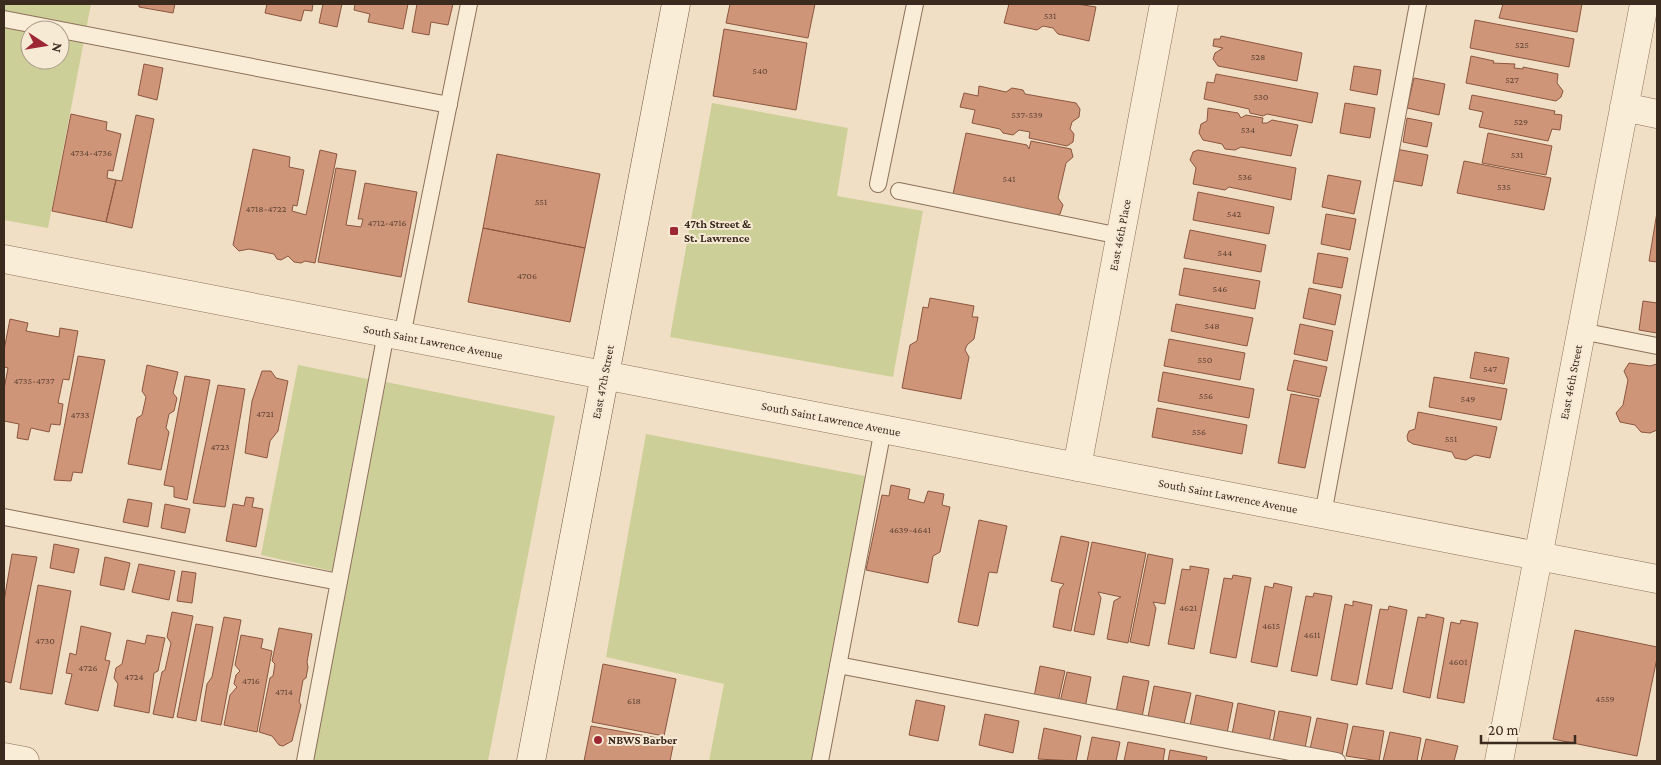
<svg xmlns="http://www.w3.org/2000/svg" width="1661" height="765" font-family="'Crimson Pro',serif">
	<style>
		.green { fill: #cdcf98; fill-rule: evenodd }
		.building { fill: #cf9579; stroke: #8c563f }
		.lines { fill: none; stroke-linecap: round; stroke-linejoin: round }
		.lane-casing { stroke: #8c705a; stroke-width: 18 }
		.street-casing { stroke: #8c705a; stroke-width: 29 }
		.secondary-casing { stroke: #6d513d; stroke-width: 29 }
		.lane { stroke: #faedd8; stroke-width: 16 }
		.street { stroke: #faedd8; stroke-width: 28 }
		.secondary { stroke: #faedd8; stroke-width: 28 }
		.poi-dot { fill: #9d2733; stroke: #f7ead4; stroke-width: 2 }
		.labels { text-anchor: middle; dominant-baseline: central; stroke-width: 4; stroke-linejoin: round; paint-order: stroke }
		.number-label { font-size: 10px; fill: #604535 }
		.poi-label { font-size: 12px; font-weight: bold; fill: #3b2a1e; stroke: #f7ead4; text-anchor: start }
		.street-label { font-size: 12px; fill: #3b2a1e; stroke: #f7ead4 }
	</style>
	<rect width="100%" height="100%" fill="#f0dfc4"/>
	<!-- green -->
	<path class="green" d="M4 4H91L48 228 4 220ZM30 30H60V60H30Z
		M712 103 848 128 837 196 923 211 893 377 670 337Z
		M298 365 368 379 332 571 261 555Z
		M386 382 555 416 488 761H312Z
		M646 434 865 476 811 761H709L724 684 606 657Z"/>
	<!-- building -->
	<path class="building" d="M139 4H175L173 13 139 7Z
		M267 4H313L312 11 304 10 301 21 265 13Z
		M323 4H342L337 27 319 23Z
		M355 4H408L403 29 368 22 370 14 354 10Z
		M417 4H453L448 25 431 22 429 35 412 32Z
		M730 4H815L808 38 726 23Z
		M1009 4H1077L1096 7 1089 41 1058 34 1053 28 1043 26 1037 30 1004 23Z
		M1503 4H1582L1577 32 1499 18Z
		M1475 20 1574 39 1569 67 1470 48Z
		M724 29 807 43 796 110 713 96Z
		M1221 36 1302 53 1297 81 1218 66 1213 59 1215 53 1223 48 1213 46 1214 39H1220Z
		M1471 56 1494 61 1493 63 1515 64 1514 68 1523 69V67L1558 74 1557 83 1563 91 1561 97 1556 101 1466 83Z
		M144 64 163 68 157 100 138 95Z
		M1354 66 1381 70 1377 95 1350 90Z
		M1216 74 1318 93 1312 123 1267 114 1263 116 1250 113 1249 109 1204 99 1207 82 1214 83Z
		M1414 78 1445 84 1439 115 1407 108Z
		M979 86 1006 92 1012 88 1023 90 1025 94 1076 103 1080 109 1079 117 1072 122 1070 129 1074 134 1073 142 1067 146 1029 138 1030 132 1019 130 1013 135 1003 133 1000 129 972 123 975 110 960 107 964 93 978 96Z
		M1472 95 1555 111 1554 114 1562 115 1560 130 1552 129 1548 141 1479 127 1483 112 1469 109Z
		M1345 103 1375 108 1370 138 1340 133Z
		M1208 108 1238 113 1241 118 1246 115 1263 118 1262 123H1267L1272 120 1298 125 1291 156 1241 147 1235 150 1225 149 1222 144 1203 140 1199 133 1201 124 1207 121Z
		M71 114 107 122 106 130 121 134 113 171 108 170 107 178 116 180 106 222 52 211Z
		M136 115 154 119 132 228 106 222 116 180 122 181Z
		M1407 118 1432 123 1427 147 1403 142Z
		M966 133 1027 145 1029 149 1031 141 1071 149 1073 157 1066 163 1058 198 1063 205 1060 214 1055 216 953 194Z
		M1488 133 1552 146 1546 175 1482 163Z
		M253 149 290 157 289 167 304 170 297 206 293 205 292 211 306 215 320 150 337 154 315 263 305 261 301 263 294 262 288 256 281 260 277 259 274 254 249 249 239 251 233 245Z
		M1396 149 1428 155 1422 186 1390 180Z
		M1198 150 1296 168 1291 200 1229 187 1225 190 1193 184 1196 168 1190 160 1193 152Z
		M497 154 600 174 585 248 483 228Z
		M1464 161 1551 178 1544 210 1457 193Z
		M336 168 356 171 346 225 361 227 363 219H358L365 183 417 192 401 277 318 262Z
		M1328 175 1361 181 1354 214 1322 207Z
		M1198 192 1274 207 1269 234 1193 220Z
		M1657 212V262L1649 261Z
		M1326 214 1356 219 1350 250 1321 244Z
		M483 228 585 248 570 322 468 302Z
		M1190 230 1266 245 1261 272 1184 258Z
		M1318 253 1348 258 1342 288 1313 283Z
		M1184 268 1260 281 1255 309 1179 295Z
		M1309 288 1341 295 1335 325 1303 318Z
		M930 298 974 306 972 317H978L974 339 967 345 965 350 969 357 961 399 902 388 910 345 917 341 923 307 928 308Z
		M1643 301 1657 303V333L1639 330Z
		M1176 304 1253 318 1247 346 1171 331Z
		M10 319 28 323 26 331 59 337 60 328 78 331 69 380 63 379 58 403 63 404 60 425 51 424 49 432 31 428 28 440 17 438 19 424 4 421V389L8 368 4 367V350Z
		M1300 324 1333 331 1327 361 1294 354Z
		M1169 339 1245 353 1240 380 1164 366Z
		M1475 352 1509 358 1504 384 1470 378Z
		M78 356 105 360 82 473 73 472 71 481 54 480Z
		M1294 360 1327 367 1320 397 1287 390Z
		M1629 363 1650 366 1657 364V430L1650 433 1641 432 1635 425 1620 422 1616 413 1623 405 1628 380 1624 371Z
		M147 365 178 372 173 393 177 398 174 411 169 414 166 428 169 432 161 470 128 464 137 418 142 415 146 397 142 391Z
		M262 371H271L276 378 288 381 278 431 270 441 267 458 245 453 252 401Z
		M1163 372 1254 389 1249 418 1158 401Z
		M185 376 210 380 187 500 174 497V487L164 485Z
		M1434 377 1507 389 1501 420 1429 407Z
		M218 385 245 389 225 507 193 503Z
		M1291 394 1319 399 1305 468 1278 463Z
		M1157 408 1247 425 1242 454 1152 437Z
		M1418 412 1497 427 1490 458 1475 455 1466 460 1455 458 1452 452 1413 444 1408 441 1407 436 1409 431 1415 429Z
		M891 485 910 489 908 499 924 503 928 491 944 494 942 505 950 507 940 552 933 556 928 583 866 570 882 495 889 496Z
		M246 497 254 498 252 507 263 509 256 547 226 541 233 504 244 506Z
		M128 499 152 503 148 527 123 522Z
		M165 504 190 509 185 533 161 528Z
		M979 520 1007 526 997 573 989 572 978 626 958 622Z
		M1061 536 1089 542 1071 631 1053 627 1060 589 1064 584 1051 581Z
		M1092 542 1146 553 1128 643 1107 639 1114 601 1121 597 1098 592 1101 598 1094 635 1074 631Z
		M54 544 79 549 74 573 50 568Z
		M12 554 37 557 11 683 4 681V601Z
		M1148 554 1173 559 1165 604 1153 602 1156 608 1149 646 1130 642Z
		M105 557 130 563 124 590 100 585Z
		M139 564 175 571 169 600 132 592Z
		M1190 566 1209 569 1194 649 1168 644 1182 569 1190 570Z
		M182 571 196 573 192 603 177 601Z
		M1233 575 1251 578 1236 658 1210 653 1224 578 1232 579Z
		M1274 583 1292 587 1277 667 1251 662 1265 586 1273 588Z
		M38 585 71 591 52 694 20 689Z
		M1314 593 1332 596 1317 676 1291 671 1306 596 1313 597Z
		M1353 601 1372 605 1357 685 1331 680 1345 604 1353 606Z
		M1389 606 1407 610 1392 689 1366 684 1380 609 1388 610Z
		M172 612 193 616 173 718 153 714 162 672 165 670 171 643 167 637Z
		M1426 614 1444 618 1430 698 1403 692 1418 617 1426 618Z
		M224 617 241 620 221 725 201 721 207 684 212 677Z
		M1461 620 1478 623 1464 703 1437 698 1451 622 1460 624Z
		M196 624 213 627 196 721 177 717Z
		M81 626 111 633 105 660 110 661 98 711 65 704 72 674 66 673 70 653 76 655Z
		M279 628 312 634 307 662 308 667 306 678 303 680 299 702 301 705 292 741 283 746 279 745 272 736 259 732 270 678 273 676 275 664 272 661Z
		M1575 630 1657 647V658L1637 756 1553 739Z
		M147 635 165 638 158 671 154 673 149 713 114 706 118 684 114 678 116 668 122 664 127 640 145 644Z
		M241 635 263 639 261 648 272 651 257 732 224 725 230 695 237 687 234 684 236 675 240 671 235 665Z
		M603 664 676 679 664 736 592 722Z
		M1040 666 1065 671 1058 702 1034 697Z
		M1067 672 1091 677 1085 708 1060 702Z
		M1123 676 1149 681 1142 717 1116 712Z
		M1154 686 1191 693 1184 724 1148 717Z
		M1196 695 1233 703 1227 733 1190 726Z
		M916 700 945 706 938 741 909 735Z
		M1238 703 1275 711 1269 742 1232 734Z
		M1279 711 1311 717 1305 748 1273 742Z
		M985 714 1019 721 1013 753 979 745Z
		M1317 718 1348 724 1342 755 1310 749Z
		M591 726 674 741 670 761H584Z
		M1353 726 1384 731 1379 761 1346 756Z
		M1044 728 1081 736 1076 761 1038 759Z
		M1390 732 1421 738 1417 761H1383Z
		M1092 737 1120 742 1116 761H1087Z
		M1426 739 1458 746 1454 761H1421Z
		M1128 742 1165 749 1163 761H1124Z
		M1170 750 1207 757 1206 761H1168Z"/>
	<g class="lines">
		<defs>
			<path id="lane" d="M4 19 449 105
				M878 184 915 4
				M899 191 1120 236
				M1581 331 1657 346
				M402 336 469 4
				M1323 514 1418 4
				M4 517 339 582
				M838 665 1337 761
				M305 761 386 333
				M820 761 883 429"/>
			<path id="street" d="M1624 107 1657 114
				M4 259 1657 579
				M1077 467 1164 4
				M4 757 25 761
				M1499 761 1644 4"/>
			<path id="secondary" d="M531 761 676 4"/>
		</defs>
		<!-- lane casing -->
		<use href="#lane" class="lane-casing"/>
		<!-- street casing -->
		<use href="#street" class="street-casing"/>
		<!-- secondary casing -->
		<use href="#secondary" class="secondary-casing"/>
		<!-- lane -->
		<use href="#lane" class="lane"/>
		<!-- street -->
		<use href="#street" class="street"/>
		<!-- secondary -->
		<use href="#secondary" class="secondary"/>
	</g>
	<!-- markers -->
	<g class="poi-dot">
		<rect x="669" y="226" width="10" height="10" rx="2.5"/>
		<circle cx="598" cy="740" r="5"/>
	</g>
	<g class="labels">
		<!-- number labels -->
		<g class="number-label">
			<text x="1050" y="15">531</text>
			<text x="1522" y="44">525</text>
			<text x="1258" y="56">528</text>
			<text x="760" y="70">540</text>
			<text x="1512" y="79">527</text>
			<text x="1261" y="96">530</text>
			<text x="1027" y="114">537-539</text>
			<text x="1521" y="121">529</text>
			<text x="1248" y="129">534</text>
			<text x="91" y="152">4734-4736</text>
			<text x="1517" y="154">531</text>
			<text x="1245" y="176">536</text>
			<text x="1009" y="178">541</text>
			<text x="1504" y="186">535</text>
			<text x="541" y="201">551</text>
			<text x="266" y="208">4718-4722</text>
			<text x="1234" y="213">542</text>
			<text x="387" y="222">4712-4716</text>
			<text x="1225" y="252">544</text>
			<text x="527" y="275">4706</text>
			<text x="1220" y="288">546</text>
			<text x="1212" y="325">548</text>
			<text x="1205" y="359">550</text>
			<text x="1490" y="368">547</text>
			<text x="34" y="380">4735-4737</text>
			<text x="1206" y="395">556</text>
			<text x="1468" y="398">549</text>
			<text x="265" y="413">4721</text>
			<text x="80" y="414">4733</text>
			<text x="1199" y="431">556</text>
			<text x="1451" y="438">551</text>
			<text x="220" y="446">4723</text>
			<text x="910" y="529">4639-4641</text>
			<text x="1188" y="607">4621</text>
			<text x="1271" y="625">4615</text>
			<text x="1312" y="634">4611</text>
			<text x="45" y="640">4730</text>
			<text x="1458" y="661">4601</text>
			<text x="88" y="667">4726</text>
			<text x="134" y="676">4724</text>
			<text x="251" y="680">4716</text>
			<text x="284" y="691">4714</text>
			<text x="1605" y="698">4559</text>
			<text x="634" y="700">618</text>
		</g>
		<!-- poi labels -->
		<g class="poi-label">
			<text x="684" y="224">47th Street &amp;<tspan x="684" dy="14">St. Lawrence</tspan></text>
			<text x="608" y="740">NBWS Barber</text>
		</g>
		<!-- street labels -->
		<g class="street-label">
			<text transform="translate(1120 235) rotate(-79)">East 46th Place</text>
			<text transform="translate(433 342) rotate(11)">South Saint Lawrence Avenue</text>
			<text transform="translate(603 382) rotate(-79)">East 47th Street</text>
			<text transform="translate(1571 382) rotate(-79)">East 46th Street</text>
			<text transform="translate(831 419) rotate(11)">South Saint Lawrence Avenue</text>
			<text transform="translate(1228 496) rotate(11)">South Saint Lawrence Avenue</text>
		</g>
	</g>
	<!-- border -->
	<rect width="1661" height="765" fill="none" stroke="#3b2a1e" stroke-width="10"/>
	<!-- north arrow -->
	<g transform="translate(45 45) rotate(102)"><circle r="24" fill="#f7ead4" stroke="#ac9d8b"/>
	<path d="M0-4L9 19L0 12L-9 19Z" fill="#9d2733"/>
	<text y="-8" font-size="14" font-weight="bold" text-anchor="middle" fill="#3b2a1e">N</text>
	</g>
	<!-- scale -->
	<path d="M1481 735v8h94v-8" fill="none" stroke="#3b2a1e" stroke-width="2.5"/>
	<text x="1488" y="735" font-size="15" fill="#3b2a1e" stroke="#f7ead4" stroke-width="4" paint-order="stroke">20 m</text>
</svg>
